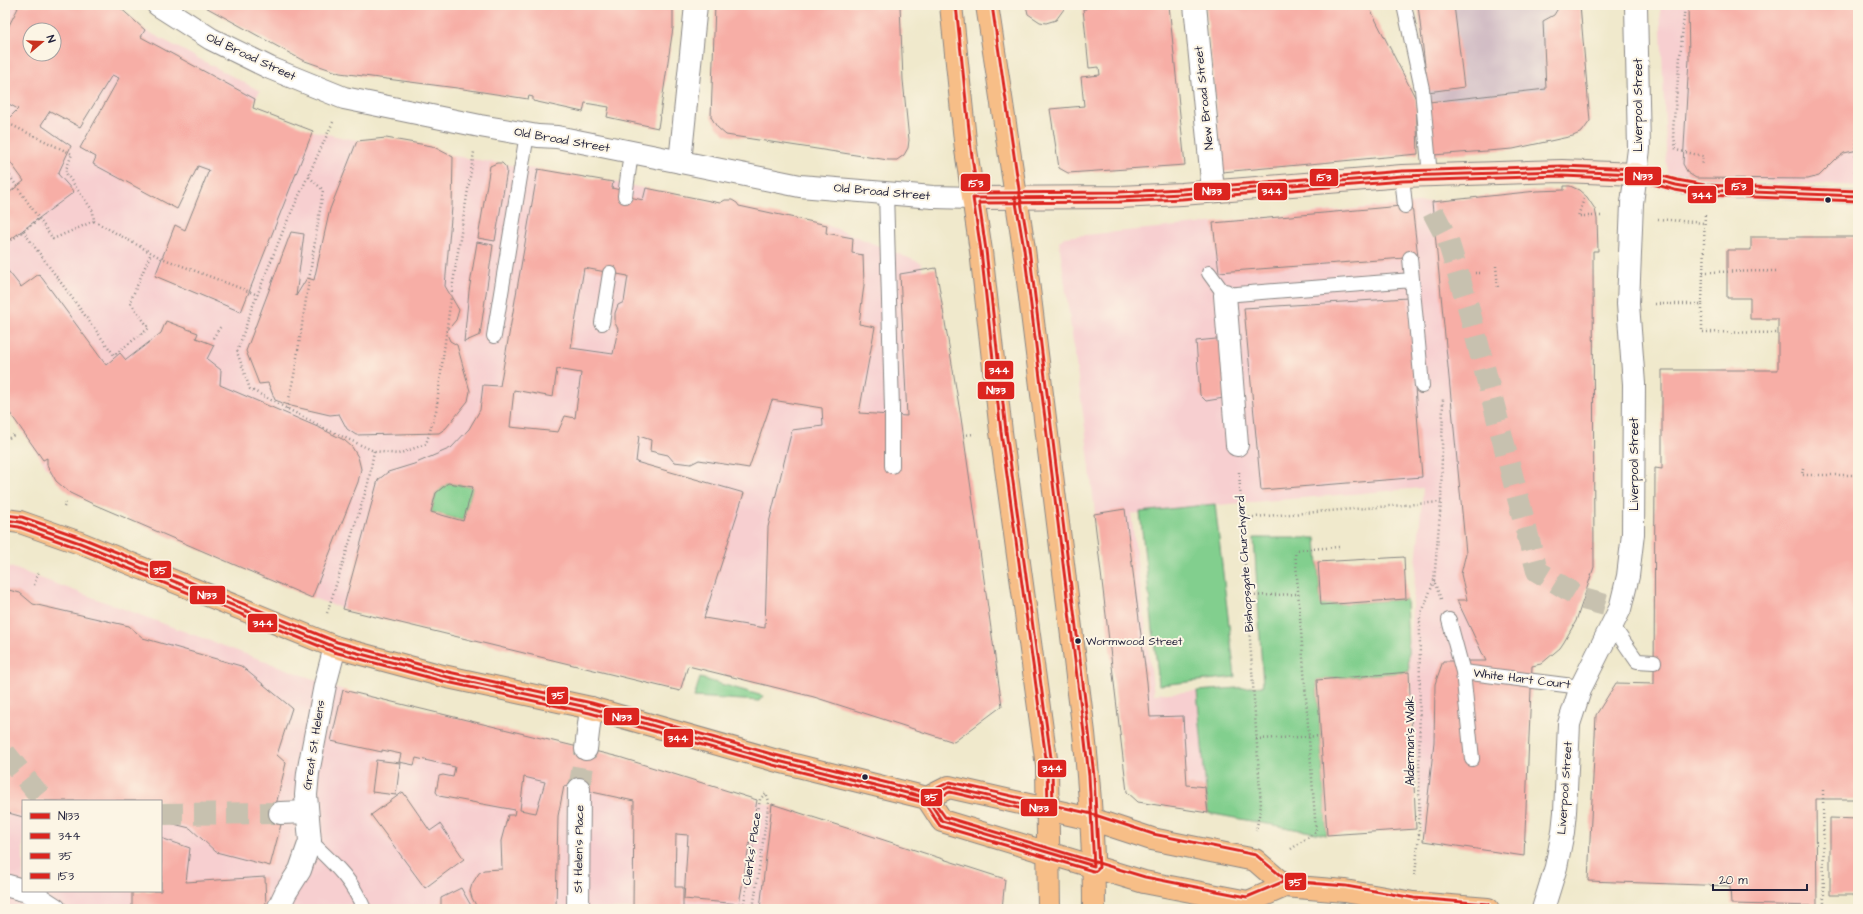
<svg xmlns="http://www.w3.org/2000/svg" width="1863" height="914" font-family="'Architects Daughter',sans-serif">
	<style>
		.built { fill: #f7cfd0; fill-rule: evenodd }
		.industrial { fill: #d2bdc5 }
		.green { fill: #82cf8e; stroke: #527864 }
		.building { fill: #f7aea6; fill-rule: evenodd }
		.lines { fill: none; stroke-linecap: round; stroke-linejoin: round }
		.street-tunnel { stroke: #c7c1af; stroke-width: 22; stroke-dasharray: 22 11; stroke-linecap: butt }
		.lane-casing { stroke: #898684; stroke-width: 16 }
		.street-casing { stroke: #898684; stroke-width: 24 }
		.secondary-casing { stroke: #898684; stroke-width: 24 }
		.primary-casing { stroke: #898684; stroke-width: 24 }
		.path { stroke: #898684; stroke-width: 2.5; stroke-dasharray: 1 3; stroke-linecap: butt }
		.lane { stroke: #fff; stroke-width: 14 }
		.street { stroke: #fff; stroke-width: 22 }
		.secondary { stroke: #fce5cf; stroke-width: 22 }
		.primary { stroke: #f7be87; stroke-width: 22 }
		.bus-1-casing { stroke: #fcf5e5; stroke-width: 6 }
		.bus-2-casing { stroke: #fcf5e5; stroke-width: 6 }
		.bus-3-casing { stroke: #fcf5e5; stroke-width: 6 }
		.bus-4-casing { stroke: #fcf5e5; stroke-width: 6 }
		.bus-1 { stroke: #dc241f; stroke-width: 3 }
		.bus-2 { stroke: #dc241f; stroke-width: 3 }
		.bus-3 { stroke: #dc241f; stroke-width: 3 }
		.bus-4 { stroke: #dc241f; stroke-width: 3 }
		.bus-dot { fill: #22223b; stroke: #fcf5e5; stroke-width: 1.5 }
		.labels { text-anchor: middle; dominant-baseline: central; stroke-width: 4; stroke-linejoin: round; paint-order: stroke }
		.bus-label { font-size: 11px; fill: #22223b; stroke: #fcf5e5; text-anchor: start }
		.street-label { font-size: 12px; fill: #22223b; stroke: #fcf5e5 }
		.line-badge { stroke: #fcf5e5; stroke-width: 1.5 }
		.badge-label { font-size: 11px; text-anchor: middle; font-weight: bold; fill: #fff }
	</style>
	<rect width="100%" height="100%" fill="#fcf5e5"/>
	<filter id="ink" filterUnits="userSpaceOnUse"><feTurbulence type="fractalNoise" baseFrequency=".025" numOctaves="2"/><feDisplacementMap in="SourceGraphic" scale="8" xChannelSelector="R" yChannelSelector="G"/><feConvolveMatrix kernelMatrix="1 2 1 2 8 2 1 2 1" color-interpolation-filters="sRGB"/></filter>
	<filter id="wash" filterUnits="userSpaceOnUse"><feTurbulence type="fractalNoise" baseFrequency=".012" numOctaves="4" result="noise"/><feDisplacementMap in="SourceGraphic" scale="16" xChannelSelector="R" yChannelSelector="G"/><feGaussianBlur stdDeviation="0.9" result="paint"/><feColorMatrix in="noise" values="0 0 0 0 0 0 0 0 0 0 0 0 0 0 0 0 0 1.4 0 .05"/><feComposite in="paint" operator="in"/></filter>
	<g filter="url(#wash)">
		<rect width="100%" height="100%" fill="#f0e9cc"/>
		<!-- built -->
		<path class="built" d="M5 5H117L145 30 260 91 255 99 253 108 313 131 345 138 613 182 827 225 921 263 1002 706 954 742 814 697 688 666 680 691 339 607 312 598 251 572 70 493 56 481 5 406ZM30 30H54V54H30Z
			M1660 5H1858V186L1716 179 1667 174Z
			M1540 191 1575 259 1593 251 1594 567 1576 621 1564 642 1560 648 1541 664 1532 666 1524 856 1423 841 1408 653 1423 488 1218 505 1144 515 1131 513 1154 694 1197 691 1208 813 1138 802 1127 792 1086 435 1059 242 1064 237Z
			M5 565 343 690 619 757 1005 879 1002 909H5ZM23 801H161V891H23Z"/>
		<!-- industrial -->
		<path class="industrial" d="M1418 5H1560L1554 15 1543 21 1546 89 1429 102Z"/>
		<!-- green -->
		<path class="green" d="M448 483 473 487 463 521 431 512 436 493Z
			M1215 504 1235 677 1159 685 1140 512Z
			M1254 538H1316L1321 605 1406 599 1409 672 1317 680 1327 835 1208 813 1197 691 1263 686Z
			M700 678 763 696 759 701 694 697Z"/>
		<g id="blocks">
			<!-- building -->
			<path class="building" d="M13 5H117L145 30 141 37 255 99 253 108 313 131 241 312 155 276 175 225 185 230 209 170 198 166 177 209 93 164 96 157 80 148 119 78 112 75 80 127 50 111 41 125 71 146 58 174 74 192 7 242 5 240V196L24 181 5 155V122L18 109 5 102V33L18 8ZM30 30H54V54H30Z
				M202 5H673V28L658 128 607 117 609 107 585 103 583 112 533 101V97L529 96 528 99 457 88 340 73 302 60Z
				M715 5H900L903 80 909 140 908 148 904 155 897 160H888L726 135 717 127 711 117Z
				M1026 5H1063L1064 9 1056 20 1046 23 1040 22 1028 14Z
				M1086 5H1169L1185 165 1068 173 1059 168 1050 109 1084 106 1081 77 1100 75 1099 67 1089 68 1083 9H1086Z
				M1206 5H1368L1416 99 1418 154 1222 172Z
				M1418 5H1454L1464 87 1428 92Z
				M1560 5H1580L1590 121 1582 132 1573 136 1513 149 1433 155 1429 102 1546 89 1543 21 1554 15Z
				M1688 5H1858V150L1844 153 1836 159 1819 176 1808 179 1696 178 1688 173 1683 164 1689 59Z
				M386 138 432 146 453 157 452 207 445 286 459 310 456 320 446 332 450 341 457 345 470 391 468 401 446 428 439 433 356 435 347 429 339 414 330 415 291 406 275 400 268 383 259 384 246 351 291 232 304 234 296 296 307 278 314 280 330 209 357 141Z
				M497 163H502L506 167 507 171 495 241 478 238 490 166Z
				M538 169 613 182 612 188 620 190 625 196 643 200 646 188 720 203 725 200H732L737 203 739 206 827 225 826 233 853 238 852 253 863 255 864 285 859 324 875 327 859 413 907 416 900 274 936 268 961 418 1002 706 954 742 814 697 688 666 680 691 343 609 378 480 388 472 414 464 451 448 469 429 480 410 483 385 500 386ZM584 268 628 276 624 302 618 305 615 313V323L618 329 613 354 571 348ZM557 369 581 373 575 418 565 416 558 432 510 427 514 390 553 397ZM772 400 822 408 823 426 792 430 768 527 765 628 704 618 744 493 636 462 639 436 651 440 650 451 668 455 674 462 691 464 699 460 749 468ZM448 483 473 487 463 521 431 512 436 493Z
				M1564 186H1570L1579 190 1587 197 1595 209 1597 219 1598 251H1593L1594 567 1576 621 1564 642 1560 648 1541 664 1532 666 1524 856 1423 841 1434 742 1435 684 1443 661H1486L1457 600H1467L1461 574 1466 553 1432 202 1537 191 1564 190Z
				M1412 205 1418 257 1219 272 1213 223Z
				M1751 237H1858V799H1816L1817 906 1731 904 1730 886 1588 881 1596 715 1616 683 1654 684 1655 468 1662 469V370H1778V319H1750V298H1727V250H1751Z
				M477 242 493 245 480 335 464 342 469 291Z
				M5 267 21 287 39 274 106 365 120 353 126 360 161 333 166 321 198 333 196 338 214 345 207 359 221 370 220 385 320 428 344 440 352 447 358 457 361 469 358 482 312 598 93 504 70 493 56 481 47 465V458L43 460 5 406Z
				M1408 298 1422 477 1261 490 1244 308Z
				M1226 338 1224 398 1206 401 1200 395 1196 341Z
				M1125 509 1147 682 1150 717 1183 716 1187 785 1205 787 1208 813 1138 802 1127 792 1094 514Z
				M1404 557 1406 599 1321 605 1318 562Z
				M5 589 20 593 33 604 129 626 143 638 241 666 292 708 277 755 286 763 275 809 283 817 270 866 216 852 190 828 161 821V801H23V817L5 812Z
				M1409 672 1416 829 1327 835 1317 680Z
				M343 690 619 757 757 800 739 904 684 899 688 835 676 834 675 887H683V909H633L634 801 564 786 558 816 556 909H478L472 898 470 891 472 884 479 873 484 870 502 869 501 841 508 815H514L515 810 439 796 436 792 439 776 443 775 453 777 455 767 416 758 414 765 399 762 401 754 382 750V752L331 741ZM524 777 545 782 536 813 520 810Z
				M376 760 400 763 396 795 372 792Z
				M403 792 430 831 440 824 464 859 425 888 371 815Z
				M772 804 1005 879 1002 909H760Z
				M1830 818 1858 819V895H1830Z
				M161 838 190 848 186 882 265 877 266 909H132V891H161Z
				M461 888 473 909H441V898Z"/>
		</g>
	</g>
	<g filter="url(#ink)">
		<use href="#blocks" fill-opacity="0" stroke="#898684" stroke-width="1"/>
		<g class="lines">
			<!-- street-tunnel -->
			<path class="street-tunnel" d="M1433 212 1448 241 1468 306 1537 571 1583 599 1620 609
				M5 753 44 801
				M579 789 586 749
				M161 814 280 813"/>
			<defs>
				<path id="lane" d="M1404 5 1422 89 1430 176
					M1636 174 1676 185 1704 190 1858 196
					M1402 176 1405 206
					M886 192 892 409V466
					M625 196 631 153
					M1410 258 1422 386
					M1209 273 1225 295 1412 280
					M602 323 610 273
					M494 336 527 134
					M1449 620 1463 672 1472 759
					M1612 625 1637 661 1654 662
					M1463 672 1581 687
					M310 841C334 864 351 878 364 909"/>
				<path id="street" d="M158 5 211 39 270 68 344 98 480 126 538 136 557 137 800 186 933 197 973 198
					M1195 5 1213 191
					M680 162 696 5
					M1225 295 1237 445
					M586 749 591 708
					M280 813 307 812
					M5 885 23 890
					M27 891 55 909
					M278 909 286 892 300 870 310 841 306 795 308 773 325 685 335 647
					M578 909 579 789
					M1543 909 1556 867 1563 832 1565 812 1569 724 1581 687 1620 609 1628 576 1633 534 1634 384 1628 304 1632 203 1639 149 1636 5"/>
				<path id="secondary" d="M973 198 1119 197 1182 194 1402 176 1562 171 1636 174"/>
				<path id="primary" d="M951 5 966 150 981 251 1001 432 1047 766 1049 909
					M987 5 1024 249 1084 733C1090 791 1094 850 1094 909
					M5 520 20 522 80 543 335 647 443 676 591 708 774 760 927 798 949 787 1091 819 1152 839 1255 860 1285 886
					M927 798 942 821 1144 882 1248 902 1285 886 1345 891 1413 903 1488 909"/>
			</defs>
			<!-- lane casing -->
			<use href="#lane" class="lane-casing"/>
			<!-- street casing -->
			<use href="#street" class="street-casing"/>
			<!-- secondary casing -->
			<use href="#secondary" class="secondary-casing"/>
			<!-- primary casing -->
			<use href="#primary" class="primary-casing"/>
			<!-- path -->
			<path class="path" d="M1685 5 1673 130 1676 150 1703 156 1701 166
				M5 122 72 154 65 172 93 211 94 221 53 239 5 169
				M333 122 285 226 252 308 237 352 250 389 326 429 374 451 398 454 426 444 436 411 452 289 474 152
				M1855 172 1858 122
				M1584 199 1578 216H1603
				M1658 219 1704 223
				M94 221 159 257 258 295
				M23 231 114 355 149 328 130 302 151 253
				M5 245 40 218
				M1496 266 1498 288
				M1703 272 1777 271
				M1475 273H1480
				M1655 304H1702V332L1778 333
				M1702 304 1705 213
				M213 338 221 326
				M287 409 295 370 323 190 308 176
				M963 435 975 434
				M9 438 14 435
				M1803 468 1802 475H1858
				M1239 472 1261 806 1256 831
				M64 507 67 500
				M1241 518 1441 502
				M34 585 39 571
				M1247 596 1298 594
				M1441 599 1434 581 1441 502 1443 398
				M327 613 368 484 374 451
				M1256 739 1321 736
				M1823 790 1824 908
				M1291 849 1316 832 1295 550 1339 547
				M1415 875 1419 834 1420 618 1434 581
				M1854 895 1858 903
				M744 903 760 799 766 793 769 801 753 909"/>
			<!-- lane -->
			<use href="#lane" class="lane"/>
			<!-- street -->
			<use href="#street" class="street"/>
			<!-- secondary -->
			<use href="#secondary" class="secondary"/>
			<!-- primary -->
			<use href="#primary" class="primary"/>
			<defs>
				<path id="bus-1" d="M5 520 20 522 80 543 335 647 443 676 591 708 774 760 927 798 949 787 1048 810 1047 766 1001 432 981 251 973 198 1119 197 1182 194 1402 176 1562 171 1636 174 1676 185 1704 190 1858 196
					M910 793 927 798 942 821 1094 866 1089 776 1084 733 1024 249 1015 197"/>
				<path id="bus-2" d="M5 525 19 527 78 548 334 652 442 681 590 713 773 765 926 803 950 792 1049 815 1053 810 1052 765 1006 431 986 250 979 203 1119 202 1182 199 1402 181 1562 176 1635 179 1675 190 1704 195 1858 201
					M909 798 924 802 940 826 1093 871H1096L1099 868 1094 776 1089 732 1029 248 1020 196"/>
				<path id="bus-3" d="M6 515 22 517 82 538 337 642 444 671 592 703 775 755 928 793 945 817 1145 877 1247 897 1285 881 1346 886 1414 898 1488 904
					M910 788 926 793 950 782 1092 814 1153 834 1256 855 1287 881 1315 883"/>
				<path id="bus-4" d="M956 5 971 149 977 193 1119 192 1182 189 1402 171 1562 166 1637 169 1677 180 1705 185 1858 191
					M992 5 1020 196"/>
			</defs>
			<!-- bus-1 casing -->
			<use href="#bus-1" class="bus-1-casing"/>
			<!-- bus-2 casing -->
			<use href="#bus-2" class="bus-2-casing"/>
			<!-- bus-3 casing -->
			<use href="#bus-3" class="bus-3-casing"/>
			<!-- bus-4 casing -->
			<use href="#bus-4" class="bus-4-casing"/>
			<!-- bus-1 -->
			<use href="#bus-1" class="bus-1"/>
			<!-- bus-2 -->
			<use href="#bus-2" class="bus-2"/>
			<!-- bus-3 -->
			<use href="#bus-3" class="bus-3"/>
			<!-- bus-4 -->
			<use href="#bus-4" class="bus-4"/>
		</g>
	</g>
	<!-- markers -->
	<g class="bus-dot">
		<circle cx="1828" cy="200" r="3.5"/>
		<circle cx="1078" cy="641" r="3.5"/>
		<circle cx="865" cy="777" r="3.5"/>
	</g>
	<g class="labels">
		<!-- bus labels -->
		<g class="bus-label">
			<text x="1086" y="641">Wormwood Street</text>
		</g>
		<!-- street labels -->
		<g class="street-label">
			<text transform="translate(251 57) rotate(25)">Old Broad Street</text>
			<text transform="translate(1204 98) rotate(-96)">New Broad Street</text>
			<text transform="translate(1638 105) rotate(-90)">Liverpool Street</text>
			<text transform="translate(562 140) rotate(10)">Old Broad Street</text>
			<text transform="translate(882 192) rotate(5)">Old Broad Street</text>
			<text transform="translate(1634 464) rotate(-90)">Liverpool Street</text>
			<text transform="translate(1245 564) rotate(-94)">Bishopsgate Churchyard</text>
			<text transform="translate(1522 679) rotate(7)">White Hart Court</text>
			<text transform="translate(1410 741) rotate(-90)">Alderman's Walk</text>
			<text transform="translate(314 745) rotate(-81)">Great St. Helens</text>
			<text transform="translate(1565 788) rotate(-86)">Liverpool Street</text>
			<text transform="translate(579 849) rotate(-89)">St Helen's Place</text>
			<text transform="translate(752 849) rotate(-82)">Clerks' Place</text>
		</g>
	</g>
	<g class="line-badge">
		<rect x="1624" y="166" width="38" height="20" rx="4" fill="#dc241f"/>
		<rect x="1309" y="168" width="30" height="19" rx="4" fill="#dc241f"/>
		<rect x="960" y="173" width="31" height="19" rx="4" fill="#dc241f"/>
		<rect x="1724" y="177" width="30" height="19" rx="4" fill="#dc241f"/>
		<rect x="1193" y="182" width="38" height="19" rx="4" fill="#dc241f"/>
		<rect x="1257" y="182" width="31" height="19" rx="4" fill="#dc241f"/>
		<rect x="1687" y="185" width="30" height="19" rx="4" fill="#dc241f"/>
		<rect x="984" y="360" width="30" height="20" rx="4" fill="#dc241f"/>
		<rect x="977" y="381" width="38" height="19" rx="4" fill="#dc241f"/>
		<rect x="149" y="560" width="23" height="19" rx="4" fill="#dc241f"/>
		<rect x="189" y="585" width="37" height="20" rx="4" fill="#dc241f"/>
		<rect x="247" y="613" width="31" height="20" rx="4" fill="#dc241f"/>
		<rect x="546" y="686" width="23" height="19" rx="4" fill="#dc241f"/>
		<rect x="603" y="707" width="37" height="19" rx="4" fill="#dc241f"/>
		<rect x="663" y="728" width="31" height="20" rx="4" fill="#dc241f"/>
		<rect x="1037" y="759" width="30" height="19" rx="4" fill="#dc241f"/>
		<rect x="920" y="788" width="23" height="19" rx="4" fill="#dc241f"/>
		<rect x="1020" y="798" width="38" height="19" rx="4" fill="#dc241f"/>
		<rect x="1284" y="872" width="23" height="19" rx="4" fill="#dc241f"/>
	</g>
	<g class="badge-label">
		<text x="1643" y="180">N133</text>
		<text x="1324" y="181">153</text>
		<text x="976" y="187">153</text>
		<text x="1739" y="190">153</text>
		<text x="1212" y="195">N133</text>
		<text x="1272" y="195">344</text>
		<text x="1702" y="199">344</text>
		<text x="999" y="374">344</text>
		<text x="996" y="394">N133</text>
		<text x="160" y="574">35</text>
		<text x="207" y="599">N133</text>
		<text x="263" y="627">344</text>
		<text x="558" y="699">35</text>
		<text x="622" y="721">N133</text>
		<text x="678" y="742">344</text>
		<text x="1052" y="772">344</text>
		<text x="931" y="801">35</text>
		<text x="1039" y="812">N133</text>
		<text x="1295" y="886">35</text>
	</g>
	<!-- margin -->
	<rect width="1863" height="914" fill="none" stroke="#fcf5e5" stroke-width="20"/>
	<!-- legend -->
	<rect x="22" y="800" width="140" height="92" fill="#fcf5e5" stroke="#a5a1a1"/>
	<rect x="30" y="813" width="20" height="6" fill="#dc241f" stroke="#a5a1a1"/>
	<text x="58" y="820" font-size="12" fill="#22223b">N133</text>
	<rect x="30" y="833" width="20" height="6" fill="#dc241f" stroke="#a5a1a1"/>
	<text x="58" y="840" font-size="12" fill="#22223b">344</text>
	<rect x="30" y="853" width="20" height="6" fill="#dc241f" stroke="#a5a1a1"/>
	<text x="58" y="860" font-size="12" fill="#22223b">35</text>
	<rect x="30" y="873" width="20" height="6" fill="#dc241f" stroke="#a5a1a1"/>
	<text x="58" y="880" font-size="12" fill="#22223b">153</text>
	<!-- north arrow -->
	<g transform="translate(42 42) rotate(71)"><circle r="19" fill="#fcf5e5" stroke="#a5a1a1"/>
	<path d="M0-3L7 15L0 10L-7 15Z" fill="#c8321e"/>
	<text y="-6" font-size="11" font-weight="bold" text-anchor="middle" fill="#22223b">N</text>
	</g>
	<!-- scale -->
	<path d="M1713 884v6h94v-6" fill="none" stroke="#22223b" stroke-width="2"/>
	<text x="1719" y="884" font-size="12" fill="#22223b" stroke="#fcf5e5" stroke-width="3" paint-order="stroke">20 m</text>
</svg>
